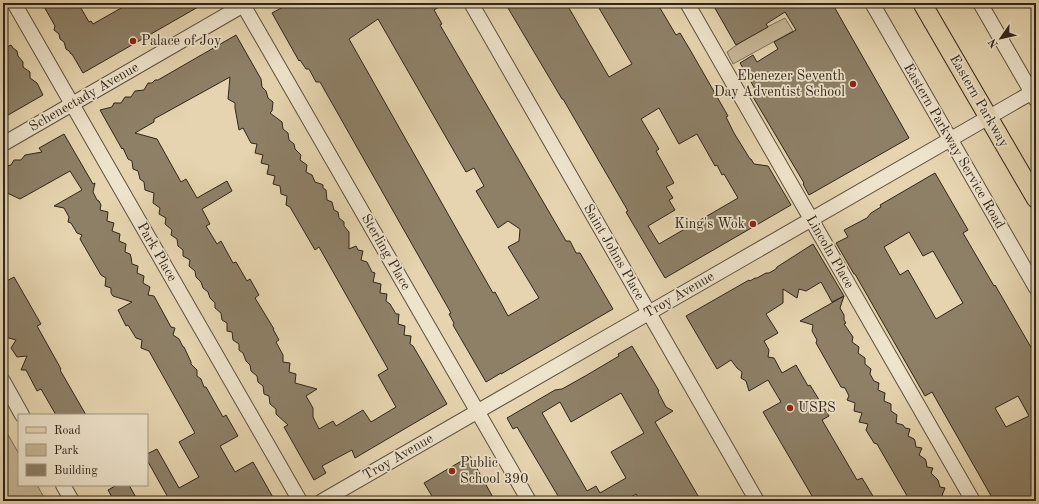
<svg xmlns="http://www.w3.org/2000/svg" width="1039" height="504" font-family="'Old Standard TT',serif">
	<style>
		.green { fill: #c6b696; stroke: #7b6e58 }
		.building { fill: #8e8067; stroke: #302519; fill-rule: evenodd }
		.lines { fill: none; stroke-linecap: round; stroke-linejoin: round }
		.minor-casing { stroke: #5d513e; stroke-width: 16 }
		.major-casing { stroke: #302519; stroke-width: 20 }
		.minor { stroke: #eee3cb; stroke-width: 14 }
		.major { stroke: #e5d4af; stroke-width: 18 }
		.poi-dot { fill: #8f2418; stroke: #eee3cb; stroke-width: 1.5 }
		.labels { text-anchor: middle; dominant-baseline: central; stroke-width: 3.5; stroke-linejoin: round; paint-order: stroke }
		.poi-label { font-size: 14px; fill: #302519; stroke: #eee3cb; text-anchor: start }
		.street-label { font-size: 14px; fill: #302519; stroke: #eee3cb }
	</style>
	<rect width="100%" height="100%" fill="#e5d4af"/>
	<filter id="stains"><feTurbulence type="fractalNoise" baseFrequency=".005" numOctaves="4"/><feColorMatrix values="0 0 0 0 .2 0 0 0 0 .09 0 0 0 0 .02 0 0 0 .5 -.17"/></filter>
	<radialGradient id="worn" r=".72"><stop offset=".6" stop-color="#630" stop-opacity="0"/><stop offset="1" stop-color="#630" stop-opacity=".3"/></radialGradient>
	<!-- green -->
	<path class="green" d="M785 18 793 31 733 64 727 52C745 38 765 28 785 18Z
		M3 426 19 454V485H37L46 501H3Z"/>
	<!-- building -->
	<path class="building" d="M42 3H78L89 22 91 21 93 24 130 3H147L150 7 157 3H205L83 73 72 54H71L69 51 66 49 64 42 60 39 59 34 54 30 55 26Z
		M290 3H446L434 10 442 24 440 25 566 241H570L576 253H580L613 309 501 374V373L486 382 453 325 454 323 449 314 451 313 320 82H316L309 69H306L300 60 299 61 272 13ZM378 19 466 172 474 168 484 186 476 191 498 228 508 221 520 229 519 241 508 247 539 298 508 316 495 292 493 293 474 260 349 39Z
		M505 3H566L609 77 632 64 596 3H657L676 35 680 33 689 48 728 116 726 117 734 133 750 159H751L754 164 768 166 791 205 665 278 626 212 628 211 563 99H562ZM659 108 679 144 697 134 715 166 717 165 722 175 724 174 738 198 659 244 648 226 675 210 669 200 673 198 666 187 674 183 656 151 659 149 641 119Z
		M712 3H832L909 138 809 195 803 184 804 183 753 97 758 94 740 63 753 55 757 62 778 49 774 42 796 30 785 12 766 24 768 27 736 45Z
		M236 35 261 79 262 87 266 91 268 98 273 102 272 111 270 113 282 122 283 129 288 133 289 140 294 144 295 149 301 155 300 160 307 165 306 172 312 175 315 182 321 184 323 185V188L326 190 327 200 332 202 334 210 338 212 339 218 344 222V226L349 232V249L356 246 358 250 363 251 361 260 367 262 372 272 375 273 373 282 381 284 380 293 387 294 386 301 390 304 396 314H399L398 324 405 326 404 335 411 336 410 344 413 346 447 404 355 458 352 450 322 466 326 473 314 480 284 427 288 425 276 414V409L270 404 269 396 264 394 263 386 258 382 257 376 251 371 250 365 246 361 243 353 239 350V344L233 340 232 332 227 331V323L222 320 221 313 215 308V303L210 298 208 292 203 288 201 282 196 277 195 271 189 266 190 260 183 256V250L178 246 177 239 171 235 172 230 165 224 166 218 159 214 160 208 153 203 154 193 145 190 144 182 140 179 138 171 133 169 132 161 128 159 123 148 122 149 100 110 112 107 114 103H121L125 97H131L135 91 144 90 148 83H152L155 80H158ZM230 77 228 99 235 103V108L239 130 243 128 251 143 257 144 255 153 263 155 261 163 269 165 267 174 275 176 273 184 280 186 281 194 287 196 286 205 290 207 315 250 319 247 388 369 378 375 396 407 371 422 363 410 336 426 333 421 319 429 313 417V408L306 396 317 389 295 383 296 374 289 372 290 363 283 362V355L276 342 279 340 273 329H274L255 298 259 295 250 279 247 281 236 262 233 263 221 241 217 244 206 226 210 224 202 209 232 191 227 181 197 198 186 179 181 182 157 139 135 133 154 122V119Z
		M11 45 13 48 17 51 18 56 23 62V67L30 72V78L37 83 43 95 3 118V49Z
		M64 134 93 184 95 183 93 192 97 200 99 201 101 205 100 210 108 212 107 221 114 223 112 231 120 234 119 241 126 244 125 252 130 254 131 257 132 264 138 266 137 273 144 276 143 283 150 287 148 295 154 296 171 327 175 328 173 335 179 339 183 347H184L191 362V364L197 370V376L201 379 204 387H206L223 417 226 415 238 436 220 446 235 472 253 462 275 501H170L147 460V454L157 449 179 488 199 477 179 442 195 433 149 351 141 348 142 340 136 338 128 325 126 326 118 310 132 302 113 296 111 293V288L105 286 106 278 101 275 80 239 82 235 77 233 71 223 68 222 69 217 64 208 54 206 82 190 70 171 20 199 3 191V167L11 165 14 160H21L25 155 42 152 39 148Z
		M935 173 968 230 963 233 994 286 995 285 1036 356V494L1024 501H994L932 392 925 396 855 274H854L836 243 848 237 844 230 867 218 871 213 881 207 880 205ZM909 232 923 256 933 251 963 303 936 319 908 270 900 275 884 247ZM1018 396 1029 416 1006 427 995 408Z
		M813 244 844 296 832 302 821 282 806 291 799 289 797 298 783 289V303L766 314 778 333 764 341 769 350 768 357 774 358 782 373 796 365 808 386 810 385 829 416 822 420 857 480 862 478 876 501H815L763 412 781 402 768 380 749 391 746 381 741 378 742 372 737 368 731 360 717 369 686 316 749 280 750 281 755 278H757L766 273H769L776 269 777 267Z
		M14 277 41 324 37 326 61 369 60 370 86 415H56L41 389 37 391 26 370H21L27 356 17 357 11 348 16 340 5 337 3 333V283Z
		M844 296 840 308 844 315V320L846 323 844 324 853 337 852 342 859 347 858 353 865 358V364L871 369 870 374 874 381 879 383 878 390 885 393 884 401 891 404V411L897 415 896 423 903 425 905 428 910 429 908 436 914 439 915 441 916 447 922 448 919 455 925 459 926 461 927 467 933 468 931 473 938 480 940 487 945 488 940 501H910L877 444 874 443 866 430 868 424 859 422 862 413 854 411 855 403 847 400 849 396 845 388 841 387 816 343 817 340 812 331 813 325 800 321Z
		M632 346 659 391 658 392 666 407 673 411 655 422 701 501H640L636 494 624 501H561L517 427 513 429 507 418 555 390 562 389 587 375 619 356 618 354ZM621 393 644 433 611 452 626 478 600 493 596 486 587 491 542 413 560 402 571 422Z
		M470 456 495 501H435L424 483Z
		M117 485H129L138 501H114L108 490Z"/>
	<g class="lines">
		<defs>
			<path id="minor" d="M14 3 300 501
				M242 3 529 501
				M471 3 757 501
				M687 3 973 501
				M872 3 1036 288
				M980 3 1036 100
				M3 144 247 3
				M3 381 22 415
				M63 485 72 501
				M322 501 1036 90"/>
			<path id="major" d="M922 3 1036 199"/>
		</defs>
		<!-- minor casing -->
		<use href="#minor" class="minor-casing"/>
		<!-- major casing -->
		<use href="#major" class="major-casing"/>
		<!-- minor -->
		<use href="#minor" class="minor"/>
		<!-- major -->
		<use href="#major" class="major"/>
	</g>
	<!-- markers -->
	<g class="poi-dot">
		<circle cx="133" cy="41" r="4"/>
		<circle cx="853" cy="84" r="4"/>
		<circle cx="753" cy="224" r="4"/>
		<circle cx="790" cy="408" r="4"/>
		<circle cx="452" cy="471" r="4"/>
	</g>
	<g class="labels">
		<!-- poi labels -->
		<g class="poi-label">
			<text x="141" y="41">Palace of Joy</text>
			<text x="845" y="76" text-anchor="end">Ebenezer Seventh<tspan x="845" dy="16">Day Adventist School</tspan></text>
			<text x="745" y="224" text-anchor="end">King's Wok</text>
			<text x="798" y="408">USPS</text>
			<text x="460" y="463">Public<tspan x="460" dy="16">School 390</tspan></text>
		</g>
		<!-- street labels -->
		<g class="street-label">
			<text transform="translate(84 97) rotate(-30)">Schenectady Avenue</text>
			<text transform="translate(979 101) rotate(60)">Eastern Parkway</text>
			<text transform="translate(954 146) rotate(60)">Eastern Parkway Service Road</text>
			<text transform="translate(157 252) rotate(60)">Park Place</text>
			<text transform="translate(386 252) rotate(60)">Sterling Place</text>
			<text transform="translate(614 252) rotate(60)">Saint Johns Place</text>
			<text transform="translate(830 252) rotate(60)">Lincoln Place</text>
			<text transform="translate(679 295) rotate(-30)">Troy Avenue</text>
			<text transform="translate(398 457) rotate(-30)">Troy Avenue</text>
		</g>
	</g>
	<!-- margin -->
	<rect width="1039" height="504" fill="none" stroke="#e5d4af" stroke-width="16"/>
	<rect x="4" y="4" width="1031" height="496" fill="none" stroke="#302519" stroke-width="2"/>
	<rect x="8" y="8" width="1023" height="488" fill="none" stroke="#302519"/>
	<!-- legend -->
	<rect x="18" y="414" width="130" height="72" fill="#eee3cb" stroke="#a29784"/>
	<rect x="26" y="427" width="20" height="6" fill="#e5d4af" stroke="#a29784"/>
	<text x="54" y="434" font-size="12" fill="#302519">Road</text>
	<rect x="26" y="444" width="20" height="12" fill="#c6b696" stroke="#a29784"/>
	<text x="54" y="454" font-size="12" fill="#302519">Park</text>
	<rect x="26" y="464" width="20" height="12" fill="#8e8067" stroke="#a29784"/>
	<text x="54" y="474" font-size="12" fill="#302519">Building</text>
	<!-- north arrow -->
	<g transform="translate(1001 38) rotate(236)" stroke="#eee3cb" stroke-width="3" paint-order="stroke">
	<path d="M0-3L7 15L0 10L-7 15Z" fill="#302519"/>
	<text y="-6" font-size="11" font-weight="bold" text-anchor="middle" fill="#302519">N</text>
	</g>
	<rect width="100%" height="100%" filter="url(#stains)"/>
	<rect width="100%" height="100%" fill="url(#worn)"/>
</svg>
